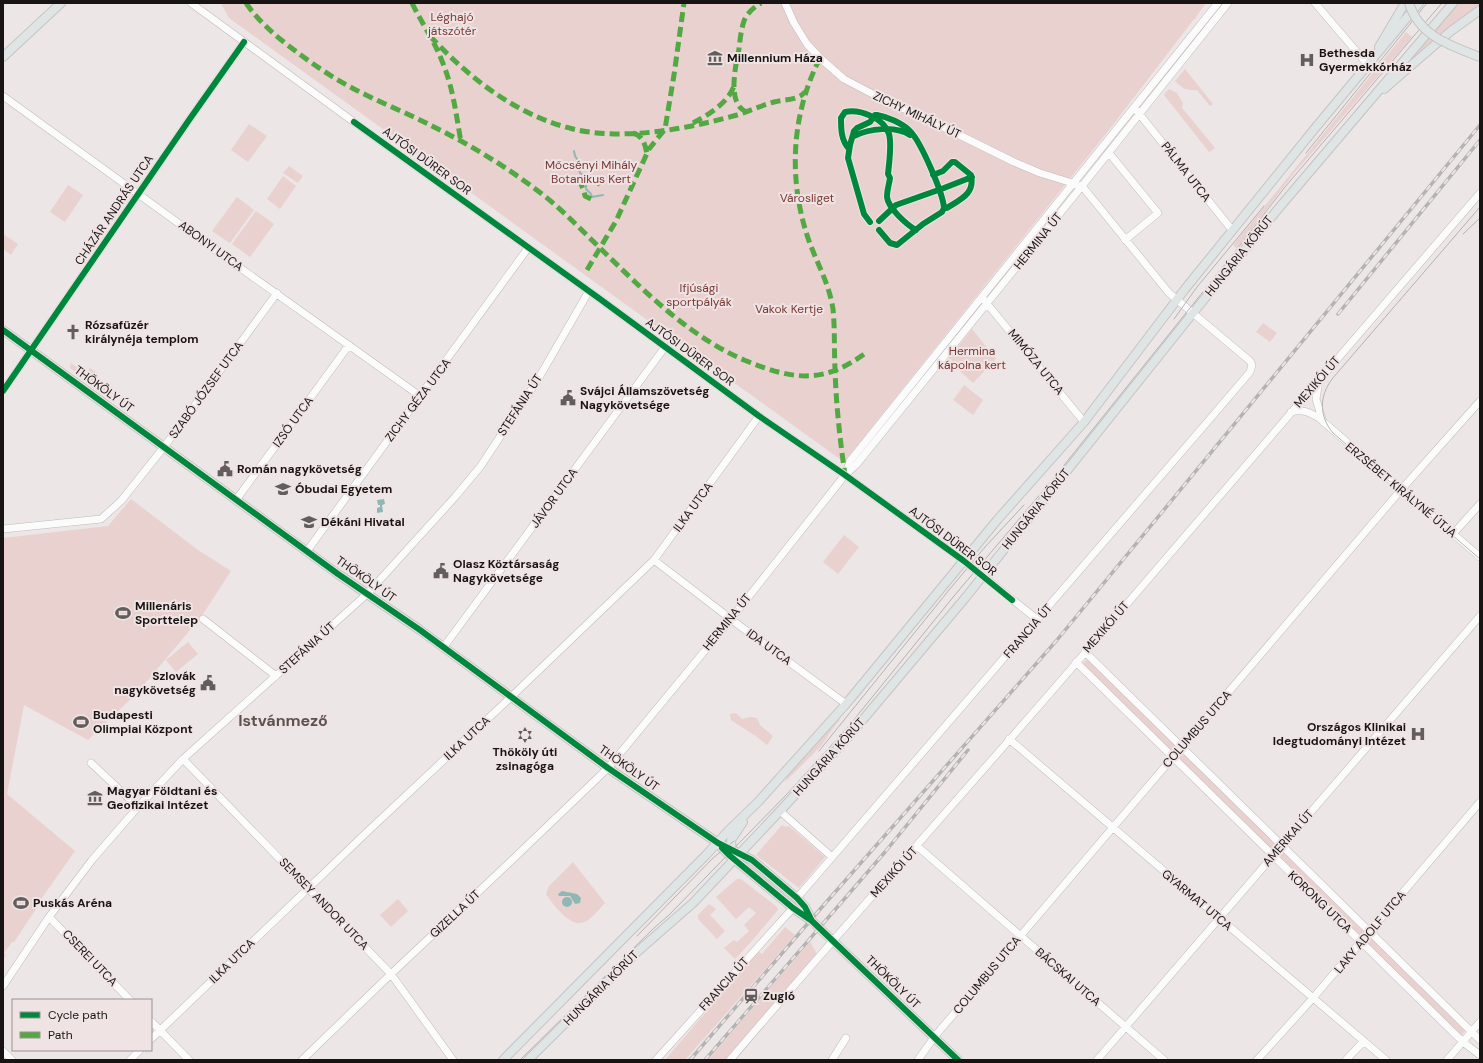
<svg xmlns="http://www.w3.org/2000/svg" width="1483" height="1063" font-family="'DM Sans',sans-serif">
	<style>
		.green { fill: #e8d1cf }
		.water { fill: #8fb8b5 }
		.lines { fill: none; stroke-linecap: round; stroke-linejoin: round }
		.stream { stroke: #8fb8b5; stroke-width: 2 }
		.minor-casing { stroke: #bfbbbb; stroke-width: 8 }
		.major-casing { stroke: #c5c3c3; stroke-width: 10 }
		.minor { stroke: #fcfbfb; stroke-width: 7 }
		.major { stroke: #dee5e4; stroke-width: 8 }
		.tram { stroke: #b4b3b3; stroke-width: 1 }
		.rail-casing { stroke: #b4b3b3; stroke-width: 3.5 }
		.rail { stroke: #efe4e3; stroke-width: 2; stroke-dasharray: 6; stroke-linecap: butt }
		.major-bridge-casing { stroke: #c5c3c3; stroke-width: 10; stroke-linecap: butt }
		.major-bridge { stroke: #dee5e4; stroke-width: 8 }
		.quiet { stroke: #52a842; stroke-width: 5; stroke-dasharray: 10 5; stroke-linecap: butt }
		.cycleway-casing { stroke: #efe4e3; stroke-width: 8 }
		.cycleway { stroke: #00873e; stroke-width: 6 }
		.labels { text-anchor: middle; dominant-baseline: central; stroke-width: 4; stroke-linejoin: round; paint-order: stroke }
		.park-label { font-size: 12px; fill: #793633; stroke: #efe4e3 }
		.poi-label { font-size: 12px; font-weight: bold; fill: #181414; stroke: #efe4e3; text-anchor: start }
		.street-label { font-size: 12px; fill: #181414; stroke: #efe4e3 }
		.district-label { font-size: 16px; font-weight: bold; fill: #5b5251; stroke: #efe4e3 }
	</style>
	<rect width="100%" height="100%" fill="#ece6e6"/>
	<!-- green -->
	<path class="green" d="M221 3H1206L1196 17V19H1194L1112 126 844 462 229 18Z
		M1457 3H1480V7L1407 67 1405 65Z
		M1406 32 1412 37 1295 172 1237 248 1233 245Z
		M1185 69 1213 104 1210 106 1197 90C1186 91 1182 88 1175 81Z
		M1169 89 1177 93 1183 103 1182 108 1188 115 1215 148 1209 152 1164 95Z
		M249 124 267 136 248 162 231 150Z
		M289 166 303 176 298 183 283 173Z
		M283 176 296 186 280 209 267 199Z
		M68 185 83 195 65 222 50 212Z
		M237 197 254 210 230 243 212 231Z
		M256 211 274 224 250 257 232 244Z
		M3 234 18 244 11 255 3 249Z
		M1263 323 1277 333 1270 342 1256 332Z
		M972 329 996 359 973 383 951 363 952 360 949 358Z
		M71 363 83 372 80 375 70 368Z
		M90 368 97 373 93 380 106 389 104 392 83 377 84 376 88 378 89 377 86 374Z
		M964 385 983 400 973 415 953 400Z
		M131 499 198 550 231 571 201 617 137 693 88 740 24 705 7 794 75 851 39 902 40 903 14 942H12L4 953 6 955 3 960V538L108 526Z
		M844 535 859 547 838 574 823 562Z
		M188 642 198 654 176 672 166 660Z
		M1088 658 1466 1030 1461 1036 1082 665Z
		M736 713 742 719 750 717 757 718 760 725 773 736 767 745 757 737 731 720 730 714Z
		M839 719 840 720 834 727 821 746 785 782C790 770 802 759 811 749 821 738 829 728 839 719Z
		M782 825 785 827 789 826 825 857 799 888 756 855Z
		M573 862 605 903C599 909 590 922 581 923 568 925 552 903 546 894L549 886Z
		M737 879H741L777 907 778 910 751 942 735 959 724 948 734 940 737 942 749 931 744 925 756 913 749 907 736 919 716 897Z
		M398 899 408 911 391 927 380 915Z
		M709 904 716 909 710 915 725 931 717 939 698 919V915Z
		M785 927 795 935 685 1060H665L758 951 762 954Z
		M810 942 817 954 725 1060H708Z"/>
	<!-- water -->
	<path class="water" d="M384 499 385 504 382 505 383 512 377 513V508L380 507V505H378L377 500Z
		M562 891 577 894 581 898 580 903 575 904 570 896H559L558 894Z
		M562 902a5 5 0 1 1 10 0a5 5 0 1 1-10 0Z"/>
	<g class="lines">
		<!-- stream -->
		<path class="stream" d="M574 151 575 156 579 162 577 165 580 173 583 175 582 177 586 185V189L591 194 592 197 603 195"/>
		<defs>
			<path id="minor" d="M191 3 358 125 600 299 759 416 845 475 964 561 1038 620
				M785 3 794 23 807 44 820 58 844 79 884 100 927 119 1014 162 1040 173 1082 186 1169 293 1250 361 1252 365 1250 372 1209 420 797 898
				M1315 3 1368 65
				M3 96 232 262 420 396
				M1137 111 1232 230
				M1109 153 1158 213 1125 240
				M984 300 1084 422
				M1319 380 1316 399 1323 422
				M3 391 189 120 244 42
				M1291 412C1302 409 1309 412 1319 418L1480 557
				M846 473 850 461 1218 3
				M236 500 349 345
				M3 529 101 519 121 501 164 447 277 293
				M1453 534 1480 504
				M307 551 528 248
				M654 560 736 623 846 704
				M203 619 276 676
				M443 648 665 347
				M1085 652 1480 1040
				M1076 662 1463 1042 1480 1055
				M1009 739 1386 1060
				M183 759 391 974 453 1060
				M91 763 138 807
				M780 811 832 857
				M917 846 1164 1060
				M49 917 130 1000
				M3 986 49 917 92 860 138 807 183 759 367 594 455 497 480 467 519 408 537 381 589 291
				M151 1021 189 1060
				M151 1039 366 833 511 697 654 560 759 416
				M3 1051 12 1060
				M130 1060 140 1050
				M302 1060 391 974 511 861 608 768 731 619 845 475 856 465 1082 186 1228 3
				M656 1060 793 908
				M730 1060C842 928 958 800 1071 669 1207 510 1343 351 1480 193
				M832 1060 846 1038
				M918 1060 935 1036 1400 491 1480 401
				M1097 1060 1480 616
				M1257 1060 1313 998 1480 802
				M1346 1060 1364 1041
				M1447 1060 1480 1022"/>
			<path id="major" d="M1379 47 1405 3
				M3 57 61 3
				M1384 89 1451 31 1480 10
				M3 330 338 574 420 630 608 768 718 843 752 860 797 898 805 907 812 921
				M721 847 729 855 793 908 812 921 958 1060
				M732 852 731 840 743 822
				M503 1060 707 854 728 831 758 802 846 704 998 519 1084 422 1185 289 1316 127 1419 3
				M528 1060 637 952 693 903 780 811 850 735 966 597 1193 313 1278 209 1453 3"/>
		</defs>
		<!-- minor casing -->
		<use href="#minor" class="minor-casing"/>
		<!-- major casing -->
		<use href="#major" class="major-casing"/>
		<!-- minor -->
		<use href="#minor" class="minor"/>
		<!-- major -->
		<use href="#major" class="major"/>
		<!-- tram -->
		<path class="tram" d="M1306 153 1427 3
			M1480 207 1332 379C1319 397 1319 416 1333 433L1480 559
			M1463 234 1480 218
			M1174 319 1197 287 1264 206
			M819 751 949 590 985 547 1024 505
			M637 936 713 858 734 841
			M520 1060 654 928 669 915 787 794 848 727 954 596 1053 479 1234 253 1285 187 1442 3"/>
		<defs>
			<path id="rail" d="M1338 314 1480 140
				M690 1060 822 907 1057 640 1480 125
				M705 1060 885 852 968 750"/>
		</defs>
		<!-- rail casing -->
		<use href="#rail" class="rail-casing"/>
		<!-- rail -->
		<use href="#rail" class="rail"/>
		<defs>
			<path id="major-bridge" d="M1409 3C1419 36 1451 46 1480 57"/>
		</defs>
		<!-- major-bridge casing -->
		<use href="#major-bridge" class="major-bridge-casing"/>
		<!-- major-bridge -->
		<use href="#major-bridge" class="major-bridge"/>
		<!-- quiet -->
		<path class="quiet" d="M246 3C257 19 270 31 285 43 307 60 329 76 354 89 379 102 407 113 432 126 469 144 505 166 538 191 560 207 579 228 599 247 642 289 688 336 744 360 793 380 823 385 867 352
			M412 3C421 22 434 40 442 61 453 87 456 114 461 142
			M430 36C469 78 516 115 573 129 624 141 687 129 737 115 750 111 762 105 774 102 782 100 791 100 798 97 801 96 803 94 805 92
			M820 58C792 113 788 176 807 235 815 260 829 282 833 309 835 329 834 349 835 369 836 404 840 440 845 475
			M747 112C726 105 736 64 739 49 740 40 741 30 744 21 747 13 754 7 761 3
			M693 123C708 115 728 103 734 86
			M633 133C643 136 645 144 647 154
			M591 199 585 196C584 190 581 185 580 181L588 177 596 180 600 185
			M587 270 616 221 649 149 665 129 674 75 684 3"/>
		<defs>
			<path id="cycleway" d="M354 122 600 299 759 416 845 475 964 561 1012 600
				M854 136C869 129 895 125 910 135
				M849 149C841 140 841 129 841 118L845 112C860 109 884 118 889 134 892 144 889 164 888 174L890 178C889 185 887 190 887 197 888 208 907 225 916 230
				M933 175 943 171 952 162H955L971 175C975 194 961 199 947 208H944
				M879 221 896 205 944 188 972 177
				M870 222 864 214 848 158 850 145 854 131 857 128 870 122 875 115H877C888 117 902 123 910 131 921 142 943 193 944 208L942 212 923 224 897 245 890 243 879 230
				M3 330 338 574 420 630 608 768 718 843 752 860 797 898 805 907 812 921
				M3 391 189 120 244 42
				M722 848 729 855 793 908 812 921 958 1060"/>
		</defs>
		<!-- cycleway casing -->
		<use href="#cycleway" class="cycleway-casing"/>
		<!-- cycleway -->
		<use href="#cycleway" class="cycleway"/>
	</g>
	<!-- icons -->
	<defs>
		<symbol id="museum-bare" viewBox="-9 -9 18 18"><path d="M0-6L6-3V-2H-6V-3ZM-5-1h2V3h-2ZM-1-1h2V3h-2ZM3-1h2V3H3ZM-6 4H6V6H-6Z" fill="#625e5e" stroke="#efe4e3" stroke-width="2.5" paint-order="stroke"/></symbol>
		<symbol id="hospital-bare" viewBox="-9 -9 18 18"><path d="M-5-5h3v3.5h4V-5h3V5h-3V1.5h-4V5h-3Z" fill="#625e5e" stroke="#efe4e3" stroke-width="2.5" paint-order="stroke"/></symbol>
		<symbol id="church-bare" viewBox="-9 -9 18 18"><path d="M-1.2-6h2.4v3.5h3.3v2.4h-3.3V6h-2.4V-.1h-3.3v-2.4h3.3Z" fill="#625e5e" stroke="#efe4e3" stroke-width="2.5" paint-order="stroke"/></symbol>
		<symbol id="civic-bare" viewBox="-9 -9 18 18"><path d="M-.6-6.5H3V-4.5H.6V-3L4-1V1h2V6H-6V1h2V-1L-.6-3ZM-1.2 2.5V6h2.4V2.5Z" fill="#625e5e" stroke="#efe4e3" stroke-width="2.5" paint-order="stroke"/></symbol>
		<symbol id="university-bare" viewBox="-9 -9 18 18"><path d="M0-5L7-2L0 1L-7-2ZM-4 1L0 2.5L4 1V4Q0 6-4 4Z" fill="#625e5e" stroke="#efe4e3" stroke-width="2.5" paint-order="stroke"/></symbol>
		<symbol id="stadium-bare" viewBox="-9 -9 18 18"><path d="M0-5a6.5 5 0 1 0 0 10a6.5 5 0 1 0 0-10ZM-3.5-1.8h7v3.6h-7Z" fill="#625e5e" stroke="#efe4e3" stroke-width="2.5" paint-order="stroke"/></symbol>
		<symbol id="synagogue-bare" viewBox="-9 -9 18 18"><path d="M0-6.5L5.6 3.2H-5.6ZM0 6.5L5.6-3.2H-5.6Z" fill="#625e5e" stroke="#efe4e3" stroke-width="2.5" paint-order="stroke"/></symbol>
		<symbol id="station-bare" viewBox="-9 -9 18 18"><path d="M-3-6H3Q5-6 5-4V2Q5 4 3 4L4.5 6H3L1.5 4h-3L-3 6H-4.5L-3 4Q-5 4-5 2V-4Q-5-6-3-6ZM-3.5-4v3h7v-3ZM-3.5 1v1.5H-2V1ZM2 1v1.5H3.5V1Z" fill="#625e5e" stroke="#efe4e3" stroke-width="2.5" paint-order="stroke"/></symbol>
	</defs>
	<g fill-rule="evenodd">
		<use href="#museum-bare" x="704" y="47" width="22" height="22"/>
		<use href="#hospital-bare" x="1296" y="49" width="22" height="22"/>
		<use href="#church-bare" x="62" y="321" width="22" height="22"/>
		<use href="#civic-bare" x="557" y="387" width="22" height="22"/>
		<use href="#civic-bare" x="214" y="458" width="22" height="22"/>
		<use href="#university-bare" x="272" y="478" width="22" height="22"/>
		<use href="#university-bare" x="298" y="511" width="22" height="22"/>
		<use href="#civic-bare" x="430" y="560" width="22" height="22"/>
		<use href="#stadium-bare" x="112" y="602" width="22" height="22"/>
		<use href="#civic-bare" x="197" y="672" width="22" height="22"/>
		<use href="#stadium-bare" x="70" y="711" width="22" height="22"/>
		<use href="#hospital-bare" x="1407" y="723" width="22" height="22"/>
		<use href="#synagogue-bare" x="514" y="724" width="22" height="22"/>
		<use href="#museum-bare" x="84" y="787" width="22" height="22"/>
		<use href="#stadium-bare" x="10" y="892" width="22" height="22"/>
		<use href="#station-bare" x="740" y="985" width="22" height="22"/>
	</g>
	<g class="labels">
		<!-- park labels -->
		<g class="park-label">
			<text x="452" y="17">Léghajó<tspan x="452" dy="14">játszótér</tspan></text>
			<text x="591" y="165">Mőcsényi Mihály<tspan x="591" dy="14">Botanikus Kert</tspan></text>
			<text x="807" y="198">Városliget</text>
			<text x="699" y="288">Ifjúsági<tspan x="699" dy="14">sportpályák</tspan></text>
			<text x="789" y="309">Vakok Kertje</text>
			<text x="972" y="351">Hermina<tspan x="972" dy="14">kápolna kert</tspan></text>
		</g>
		<!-- poi labels -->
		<g class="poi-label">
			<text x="1319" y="53">Bethesda<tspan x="1319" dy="14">Gyermekkórház</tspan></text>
			<text x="727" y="58">Millennium Háza</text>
			<text x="85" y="325">Rózsafüzér<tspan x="85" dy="14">királynéja templom</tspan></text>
			<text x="580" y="391">Svájci Államszövetség<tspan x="580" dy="14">Nagykövetsége</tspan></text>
			<text x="237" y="469">Román nagykövetség</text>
			<text x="295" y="489">Óbudai Egyetem</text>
			<text x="321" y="522">Dékáni Hivatal</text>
			<text x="453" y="564">Olasz Köztársaság<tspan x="453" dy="14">Nagykövetsége</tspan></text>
			<text x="135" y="606">Millenáris<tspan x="135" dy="14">Sporttelep</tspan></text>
			<text x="196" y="676" text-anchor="end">Szlovák<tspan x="196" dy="14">nagykövetség</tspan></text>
			<text x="93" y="715">Budapesti<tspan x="93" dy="14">Olimpiai Központ</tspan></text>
			<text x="1406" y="727" text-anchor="end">Országos Klinikai<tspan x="1406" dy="14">Idegtudományi Intézet</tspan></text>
			<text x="525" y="752" text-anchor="middle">Thököly úti<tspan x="525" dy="14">zsinagóga</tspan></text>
			<text x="107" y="791">Magyar Földtani és<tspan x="107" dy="14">Geofizikai Intézet</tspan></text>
			<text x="33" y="903">Puskás Aréna</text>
			<text x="763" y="996">Zugló</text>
		</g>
		<!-- street labels -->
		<g class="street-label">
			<text transform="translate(917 115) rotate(25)">ZICHY MIHÁLY ÚT</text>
			<text transform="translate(427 161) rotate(36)">AJTÓSI DÜRER SOR</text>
			<text transform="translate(1186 172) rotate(52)">PÁLMA UTCA</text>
			<text transform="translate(114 210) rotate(-56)">CHÁZÁR ANDRÁS UTCA</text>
			<text transform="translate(1038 241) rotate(-51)">HERMINA ÚT</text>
			<text transform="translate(211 246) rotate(36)">ABONYI UTCA</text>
			<text transform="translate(1239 256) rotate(-51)">HUNGÁRIA KÖRÚT</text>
			<text transform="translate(690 352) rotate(36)">AJTÓSI DÜRER SOR</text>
			<text transform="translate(1036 362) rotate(51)">MIMÓZA UTCA</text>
			<text transform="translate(1317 382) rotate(-49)">MEXIKÓI ÚT</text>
			<text transform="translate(104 389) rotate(36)">THÖKÖLY ÚT</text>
			<text transform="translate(206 390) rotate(-54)">SZABÓ JÓZSEF UTCA</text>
			<text transform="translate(418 400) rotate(-53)">ZICHY GÉZA UTCA</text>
			<text transform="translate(520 405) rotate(-57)">STEFÁNIA ÚT</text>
			<text transform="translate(293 422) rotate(-54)">IZSÓ UTCA</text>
			<text transform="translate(1401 490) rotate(40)">ERZSÉBET KIRÁLYNÉ ÚTJA</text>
			<text transform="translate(554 498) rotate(-54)">JÁVOR UTCA</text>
			<text transform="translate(693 507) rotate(-54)">ILKA UTCA</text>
			<text transform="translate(1036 509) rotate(-51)">HUNGÁRIA KÖRÚT</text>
			<text transform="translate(953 541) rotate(37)">AJTÓSI DÜRER SOR</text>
			<text transform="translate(366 579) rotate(35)">THÖKÖLY ÚT</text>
			<text transform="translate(727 622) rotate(-51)">HERMINA ÚT</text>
			<text transform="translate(1106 627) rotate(-49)">MEXIKÓI ÚT</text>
			<text transform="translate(1028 631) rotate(-49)">FRANCIA ÚT</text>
			<text transform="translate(769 647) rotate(36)">IDA UTCA</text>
			<text transform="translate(307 648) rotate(-42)">STEFÁNIA ÚT</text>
			<text transform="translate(1197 729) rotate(-49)">COLUMBUS UTCA</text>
			<text transform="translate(467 738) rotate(-43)">ILKA UTCA</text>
			<text transform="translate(829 757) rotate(-48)">HUNGÁRIA KÖRÚT</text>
			<text transform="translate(629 768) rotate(35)">THÖKÖLY ÚT</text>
			<text transform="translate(1288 838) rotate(-49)">AMERIKAI ÚT</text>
			<text transform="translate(894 872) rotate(-48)">MEXIKÓI ÚT</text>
			<text transform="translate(1197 900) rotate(40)">GYARMAT UTCA</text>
			<text transform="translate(1320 902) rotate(44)">KORONG UTCA</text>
			<text transform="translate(324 904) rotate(46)">SEMSEY ANDOR UTCA</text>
			<text transform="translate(455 914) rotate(-43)">GIZELLA ÚT</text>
			<text transform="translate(1370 932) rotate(-50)">LAKY ADOLF UTCA</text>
			<text transform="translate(90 958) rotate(46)">CSEREI UTCA</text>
			<text transform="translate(232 961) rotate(-44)">ILKA UTCA</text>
			<text transform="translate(987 975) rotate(-50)">COLUMBUS UTCA</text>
			<text transform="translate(1068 977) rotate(41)">BÁCSKAI UTCA</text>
			<text transform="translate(893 982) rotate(44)">THÖKÖLY ÚT</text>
			<text transform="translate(724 984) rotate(-48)">FRANCIA ÚT</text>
			<text transform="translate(601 988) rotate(-45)">HUNGÁRIA KÖRÚT</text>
		</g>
		<!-- district labels -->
		<g class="district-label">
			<text x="283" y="720">Istvánmező</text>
		</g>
	</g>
	<!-- border -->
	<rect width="1483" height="1063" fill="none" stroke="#181414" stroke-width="8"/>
	<!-- legend -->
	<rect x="12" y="999" width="140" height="52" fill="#efe4e3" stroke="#999190"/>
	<rect x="20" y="1012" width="20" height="6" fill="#00873e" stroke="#999190"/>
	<text x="48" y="1019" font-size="12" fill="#181414">Cycle path</text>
	<rect x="20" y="1032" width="20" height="6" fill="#52a842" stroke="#999190"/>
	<text x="48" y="1039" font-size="12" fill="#181414">Path</text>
</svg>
